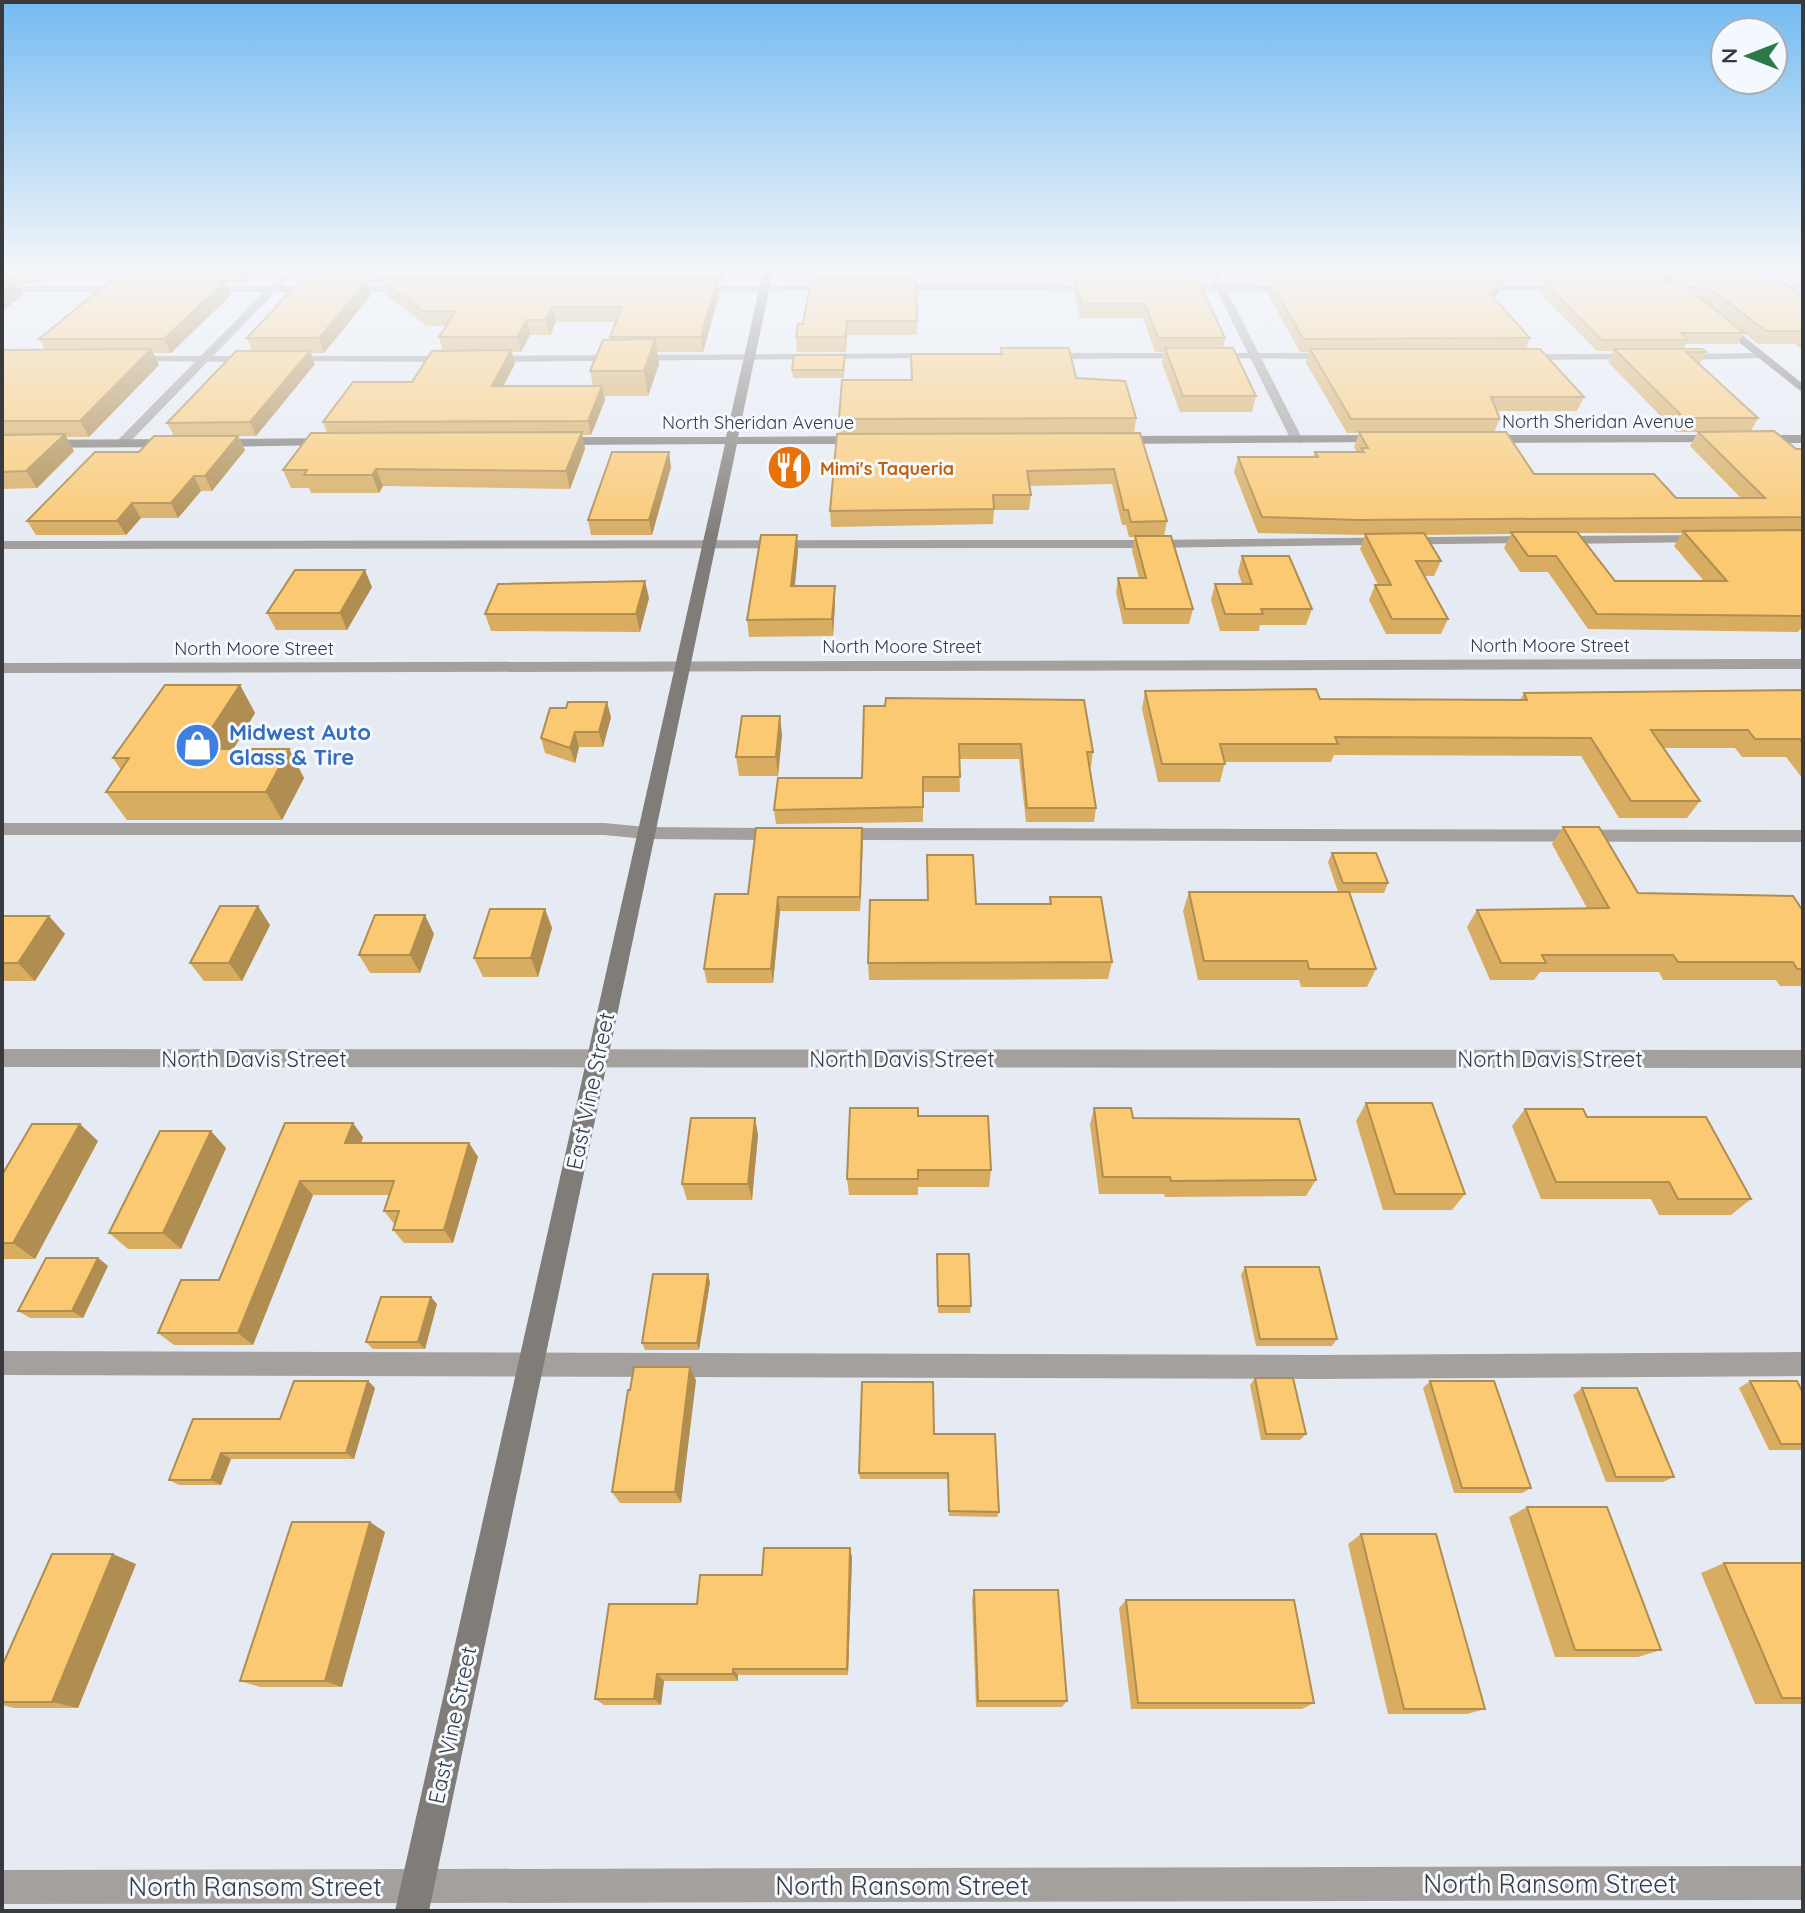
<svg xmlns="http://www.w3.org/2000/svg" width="1805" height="1913" font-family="Quicksand,sans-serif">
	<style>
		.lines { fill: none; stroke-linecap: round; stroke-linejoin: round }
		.lane { fill: #a3a09d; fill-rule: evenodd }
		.street { fill: #a3a09d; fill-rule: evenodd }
		.secondary { fill: #807c78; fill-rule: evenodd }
		.wall { fill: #d8ad62; fill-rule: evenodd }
		.shaded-wall { fill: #b08d50 }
		.building { fill: #fbc972; stroke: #b08d50; stroke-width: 2 }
		.labels { text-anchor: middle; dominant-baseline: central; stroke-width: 6; stroke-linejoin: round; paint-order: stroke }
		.far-street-label { font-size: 18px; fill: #383a3d; stroke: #f4f9ff }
		.far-food-label { font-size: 18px; font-weight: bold; fill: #c56008; stroke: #f4f9ff; text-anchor: start }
		.shop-label { font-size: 22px; font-weight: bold; fill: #366cbe; stroke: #f4f9ff; text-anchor: start }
		.street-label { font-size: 22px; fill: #383a3d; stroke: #f4f9ff }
		.near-street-label { font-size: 26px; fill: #383a3d; stroke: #f4f9ff }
	</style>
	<rect width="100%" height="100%" fill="#e6ebf3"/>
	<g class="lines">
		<!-- lane -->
		<path class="lane" d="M935 353 940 356 938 358 489 362 484 359 489 356Z
			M1187 353 1190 354V358L1049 359 1044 356 1049 353Z
			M1213 353H1331L1336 356 1331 359 1210 358V354Z
			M1761 353 1764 354V358L1681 360 1676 357 1681 354Z
			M1635 354 1640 357 1638 359 1525 360 1520 357 1525 354Z
			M133 356H251L256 359 251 362 130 361 128 359Z
			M289 356H451L456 359 451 362 286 361 284 359Z
			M1703 535 1709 539 1707 542 1561 544 1555 540 1561 536Z
			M1531 536 1535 537V543L1141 548 2 549V541L1141 540Z
			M2 823H604L646 827 780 828 788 834 780 840 646 839 604 835H2Z
			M838 828 1803 830V842L838 840 830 834Z
			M2 1351 1315 1355 1803 1352V1376L1315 1379 2 1375Z"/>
		<!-- street -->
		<path class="street" d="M284 272H294L281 286H411L416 289 411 292H275L126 446H118V440L264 292H203L200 287 270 286Z
			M1207 272H1217L1223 285H1295L1300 288 1295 291H1227L1303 440 1301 443 1291 440 1217 291H1175L1170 288 1175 285H1214Z
			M835 285 838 290 691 292 686 289 691 286Z
			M891 285H1099L1104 288 1099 291 888 290Z
			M1475 285H1571L1576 288 1571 291 1472 290Z
			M1663 285H1727L1732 288 1727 291 1660 290Z
			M1763 285H1803V291L1760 290Z
			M2 286H127L132 289 127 292H2Z
			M1803 659V669L2 673V663Z
			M2 1049 1803 1050V1068L2 1067Z
			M1803 1866V1900L2 1904V1870Z"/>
		<!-- secondary -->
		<path class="secondary" d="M763 272H773L738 437 863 436 869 440 863 444H737L429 1911H395L725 444 559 445 553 441 559 437H726Z
			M1654 272H1664L1698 300 1689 302Z
			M1717 321H1725L1803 384V393L1717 325Z
			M1383 435 1387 436V442L1115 444 1109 440 1115 436Z
			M1719 435 1723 436V442L1483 443 1477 439 1483 435Z
			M1803 435V443H1759L1753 439 1759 435Z
			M331 438 335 439V445L215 447 209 443 215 439Z
			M2 440 175 439 181 443 175 447 2 448Z"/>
	</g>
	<!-- wall -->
	<path class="wall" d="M2 272H55L40 283 17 284 23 295 2 311Z
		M126 272H255L243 283H226L231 295 171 353H153L159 365 89 437H66L74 451 37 488 2 489V350L45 349 39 339 131 281Z
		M313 272H725L722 283H717L719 295 703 352H657L659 364 648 396H604L605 400 591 435H582L585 449 570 489 383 486 379 493H311L309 488H291L283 470 327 433 323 422 412 382 443 351 439 337 446 326H427L386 295 382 283H367L371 295 324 353H310L315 364 256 436H238L245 450 212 491H201L178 518H141L126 535H36L27 521 139 452 174 436 167 423 252 351 247 338 316 281ZM556 322H616L610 337V339L590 371 593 386H503L515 364 512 352H521L530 335H550Z
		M813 272H1000L999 274H916L917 335H847L846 352H797L796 337 803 324 813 280Z
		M1068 272H1192L1190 281 1225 338 1223 348 1256 396 1252 412H1180L1162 363 1164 352H1155L1143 318H1080L1074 294 1075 282H1071Z
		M1256 272H1666L1662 282H1529L1521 273 1511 282H1503L1498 294 1494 298 1530 338 1526 349 1584 397 1577 411H1497L1500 419 1494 432 1534 474 1676 498H1741L1690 446 1698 432H1676L1608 362 1613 351H1597L1541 294 1545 283 1696 294 1702 282H1681L1668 272H1764L1759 282 1803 297V350L1795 344H1758L1744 333 1738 344H1686L1684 349 1706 352 1699 365 1758 418 1751 431 1796 449H1803V626L1798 632 1588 629 1548 572H1520L1504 548 1511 534 1425 535 1441 561 1434 576H1424L1448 619 1441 634H1386L1369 600 1375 585H1378L1360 549 1365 535 1258 533 1234 472 1238 457H1313L1315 452H1357L1354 447 1359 433H1347L1306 363 1309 352H1300L1268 294 1271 282H1262ZM1579 533H1682L1674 546 1704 581H1615Z
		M1001 348 1076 378 1136 418 1134 433 1167 521 1164 536 1193 609 1189 624H1123L1116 592 1118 578H1139L1132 551 1135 537H1129L1126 525H1122L1112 484 1029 486 1031 495 1029 510H994L993 524 831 527 830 511 839 434V419L911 380 1001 354Z
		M845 364 844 378H793L792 370Z
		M671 467 652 535H591L588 520Z
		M798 551 795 586H835V603L833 636 749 637 747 620Z
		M1242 556 1312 609 1306 625H1260L1259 631H1220L1211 600 1215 584H1242L1238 572Z
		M372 587 347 630H276L267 613Z
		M649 598 640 632 491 631 485 614Z
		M240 685 255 713 233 749H289L304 778 282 820H127L106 792 121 770 113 758Z
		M1803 690V779L1786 757H1742L1735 748H1664L1700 801 1687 818H1619L1581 756 1334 755 1331 762H1225L1220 782H1158L1142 709 1145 691 1320 699 1520 700 1524 693Z
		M864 706 1093 752 1091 767H1090L1096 808 1094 822H1026L1019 759H959L960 792H923V822L776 824 774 810 862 778Z
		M611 717 603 747H579L575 763 545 753 541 738Z
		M782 735 778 776H739L736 757Z
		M1563 827 1638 893 1803 911V986H1780L1776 980H1663L1659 972H1540L1534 980H1490L1467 927 1477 910 1587 908 1552 844Z
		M862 828 860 911H780L773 983H707L704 969 748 894Z
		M1332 853 1388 883 1384 893H1350L1376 969 1367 987H1301L1299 980H1198L1183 911 1189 892H1338L1328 862Z
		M927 855 976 904H1049L1050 897 1112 962 1108 979 869 980 868 963 927 900Z
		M545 909 552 928 538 977H483L474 958Z
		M2 916 65 934 35 981H2Z
		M270 925 242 981H204L190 963Z
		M434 934 420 973H370L359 955Z
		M1366 1103 1465 1194 1452 1210H1383L1356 1121Z
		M1094 1108 1133 1118 1316 1180 1306 1196 1165 1197 1164 1194H1099L1090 1125Z
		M1525 1109 1587 1117 1751 1199 1731 1215H1659L1651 1199H1541L1512 1126Z
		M918 1116 991 1170 989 1187H918V1195H849L847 1179Z
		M755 1118 758 1135 752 1200H687L682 1184Z
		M285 1123 363 1137 361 1143H469L478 1157 453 1243H404L393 1230 395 1225 384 1211 389 1195H313L253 1345H174L158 1333 219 1280Z
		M98 1141 35 1259H2V1175Z
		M226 1148 181 1249H128L109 1233Z
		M98 1258 108 1266 83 1318H30L18 1311Z
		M937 1262 971 1306 970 1313H938Z
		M1245 1267 1337 1339 1332 1346H1256L1241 1275Z
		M710 1282 699 1350H645L642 1343Z
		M437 1304 425 1349H373L366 1342Z
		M1255 1378 1306 1434 1300 1440H1261L1250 1385Z
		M696 1380 681 1503H620L612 1492Z
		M368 1381 375 1388 354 1459H231L221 1485H179L169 1480 280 1419Z
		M1430 1381 1531 1488 1522 1493H1454L1423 1388Z
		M1750 1381 1803 1393V1450H1769L1739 1388Z
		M1582 1388 1674 1477 1663 1482H1606L1573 1395Z
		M934 1434 999 1512 997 1517 949 1516 948 1479H860L859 1473Z
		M1527 1507 1661 1650 1638 1657H1555L1509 1517Z
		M385 1532 342 1687H260L240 1681Z
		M1361 1534 1485 1709 1467 1714H1388L1348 1544Z
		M850 1548 852 1558 848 1675H738V1681H664L661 1705H604L595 1699 697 1604 762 1575Z
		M1724 1563H1803V1704H1755L1701 1573Z
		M136 1564 78 1708H14L2 1705V1666Z
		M974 1590 1067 1701 1062 1707H976L972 1599Z
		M1126 1600 1314 1703 1302 1709H1131L1119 1608Z"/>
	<!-- shaded-wall -->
	<path class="shaded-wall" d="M33 272H55L40 283Z
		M238 272H255L243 283Z
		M721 272H725L722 283Z
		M1515 272H1521L1511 282Z
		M15 280 23 295 2 311V290Z
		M717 280 719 295 703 352 701 337Z
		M225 281 231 295 171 353 164 339Z
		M367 281 371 295 324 353 319 338Z
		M1503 282 1498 294 1485 306 1490 294Z
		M553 307 556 322 550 335 546 320Z
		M527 320 530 335 521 352 517 337Z
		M847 321V335L846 352 845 337Z
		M655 339 659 364 648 396 644 371Z
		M151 349 159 365 89 437 80 421Z
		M511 350 515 364 496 400 492 386Z
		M310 351 315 364 256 436 250 422Z
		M602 386 605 400 591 435 588 421Z
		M582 432 585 449 570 489 566 471Z
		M65 434 74 451 37 488 26 471Z
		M238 436 245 450 212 491 205 476Z
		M669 452 671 467 652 535 649 520Z
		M376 469 383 486 379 493 372 475Z
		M194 476 201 491 178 518 171 503Z
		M132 503 141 518 126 535 117 521Z
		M797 535 798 551 793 603 791 586Z
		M365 570 372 587 347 630 340 613Z
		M645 581 649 598 640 632 636 614Z
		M835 586V603L833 636 832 619Z
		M240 685 255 713 216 778 198 749Z
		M607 702 611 717 603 747 599 732Z
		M780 716 782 735 778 776 776 757Z
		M575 732 579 747 575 763 570 748Z
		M289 749 304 778 282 820 266 792Z
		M862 828 863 843 860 911V897Z
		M778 897 780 911 773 983 771 969Z
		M258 906 270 925 242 981 229 963Z
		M545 909 552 928 538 977 531 958Z
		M425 915 434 934 420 973 410 955Z
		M49 916 65 934 35 981 18 963Z
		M755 1118 758 1135 752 1200 748 1184Z
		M353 1123 363 1137 356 1157 345 1143Z
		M80 1124 98 1141 35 1259 13 1243Z
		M211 1131 226 1148 181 1249 163 1233Z
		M469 1143 478 1157 453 1243 444 1230Z
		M300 1181 313 1195 253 1345 238 1333Z
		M98 1258 108 1266 83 1318 72 1311Z
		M708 1274 710 1282 699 1350 697 1343Z
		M431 1297 437 1304 425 1349 418 1342Z
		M690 1367 696 1380 681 1503 675 1492Z
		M368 1381 375 1388 354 1459 346 1453Z
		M221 1453 231 1459 221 1485 211 1480Z
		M370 1522 385 1532 342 1687 325 1681Z
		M850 1548 852 1558 848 1675 847 1669Z
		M113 1554 136 1564 78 1708 52 1702Z
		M733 1669 738 1675V1681L733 1674Z
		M657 1674 664 1681 661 1705 654 1699Z"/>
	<!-- building -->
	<path class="building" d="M2 280H15L2 290Z
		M381 280H717L701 337H610L622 307H553L546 320H527L517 337H439L456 311H423Z
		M811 280H916L917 321H847L845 337H796L798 324H803Z
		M110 281H225L164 339H39Z
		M300 281H367L319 338H247Z
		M1075 281H1198L1225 338H1158L1145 304H1082Z
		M1271 282H1503L1490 294 1530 338 1303 339Z
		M1702 282H1782L1803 297V331H1766Z
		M1545 283H1682L1744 333H1681L1688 340H1602Z
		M655 339 644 371H590L603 340Z
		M1001 348H1069L1076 378 1125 381 1136 418 839 419 842 380H912L911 354H1002Z
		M1165 348H1233L1256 396H1183Z
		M151 349 80 421H2V350Z
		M1310 349H1540L1584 397H1491L1500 419H1351Z
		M1614 349H1702L1706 352H1686L1758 418H1684Z
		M511 350 492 386H602L588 421 323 422 353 382H412L432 351Z
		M236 351H310L250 422 167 423Z
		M794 355H845L843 370H792Z
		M1774 431 1796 449H1803V517L1358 520 1262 517 1238 457H1318L1315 452H1364L1361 448H1368L1359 432H1506L1534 474H1654L1676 498H1765L1698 432Z
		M582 432 566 471 376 469 372 475H304L307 470H283L311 433Z
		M1140 433 1167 521 1131 522 1128 510H1124L1114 469 1027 471 1031 495H993L994 509 830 511 837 434Z
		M65 434 26 471 2 472V435Z
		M154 436H238L205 476H194L171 503H132L117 521H27L95 452H139Z
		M612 452H669L649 520H588Z
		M1803 530V616L1597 614 1556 556H1528L1511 532H1577L1615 581H1727L1683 531Z
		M1424 533 1441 561H1416L1448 619H1392L1375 585H1391L1365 534Z
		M761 535H797L791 586H835L832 619 747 620Z
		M1135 536H1171L1193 609H1125L1118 578H1146Z
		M1242 556H1289L1312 609H1261L1263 614H1225L1215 584H1252Z
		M295 570H365L340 613H267Z
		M645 581 636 614H485L498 584Z
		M165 685H240L198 749H289L266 792H106L129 758H113Z
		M1316 689 1320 699 1527 700 1524 693 1803 690V744L1800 739H1755L1748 730H1651L1700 801H1631L1591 738 1335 737 1338 744H1220L1225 764H1162L1145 691Z
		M886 698 1084 700 1093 752H1087L1096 808H1027L1021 744H959L960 777H923V807L774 810 778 778H862L864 706H885Z
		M568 702H607L599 732H575L570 748 541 738 550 708H566Z
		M742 716H780L776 757H736Z
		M1563 827H1599L1638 893 1793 896 1803 911V969H1797L1793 962H1678L1673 955H1542L1546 963H1501L1477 910 1609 908Z
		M756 828H862L860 897H778L771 969H704L715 894H748Z
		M1332 853H1376L1388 883H1343Z
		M927 855H973L976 904H1051L1050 897H1101L1112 962 868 963 870 900H928Z
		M1189 892H1349L1376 969H1309L1307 961H1204Z
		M220 906H258L229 963H190Z
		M490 909H545L531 958H474Z
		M375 915H425L410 955H359Z
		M2 916H49L18 963H2Z
		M1366 1103H1432L1465 1194H1395Z
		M850 1108H918V1116H988L991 1170H918V1179H847Z
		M1094 1108H1131L1133 1118 1299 1119 1316 1180 1171 1181 1170 1177H1103Z
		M1525 1109H1583L1587 1117H1706L1751 1199H1678L1669 1182H1556Z
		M691 1118H755L748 1184H682Z
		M285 1123H353L345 1143H469L444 1230H393L399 1211H384L394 1181H300L238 1333H158L181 1280H219Z
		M32 1124H80L13 1243H2V1175Z
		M160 1131H211L163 1233H109Z
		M937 1254H969L971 1306H938Z
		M46 1258H98L72 1311H18Z
		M1245 1267H1319L1337 1339H1260Z
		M653 1274H708L697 1343H642Z
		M381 1297H431L418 1342H366Z
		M634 1367H690L675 1492H612L628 1390H630Z
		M1255 1378H1293L1306 1434H1266Z
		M294 1381H368L346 1453H221L211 1480H169L193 1419H280Z
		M1430 1381H1494L1531 1488H1462Z
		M1750 1381H1797L1803 1393V1444H1781Z
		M862 1382H933L934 1434H995L999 1512 949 1511 948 1473H859Z
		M1582 1388H1637L1674 1477H1616Z
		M1527 1507H1607L1661 1650H1575Z
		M292 1522H370L325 1681H240Z
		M1361 1534H1436L1485 1709H1404Z
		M764 1548H850L847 1669H733V1674H657L654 1699H595L609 1604H697L700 1575H762Z
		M52 1554H113L52 1702H2V1666Z
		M1724 1563H1803V1698H1782Z
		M974 1590H1058L1067 1701H978Z
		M1126 1600H1294L1314 1703H1138Z"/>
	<!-- sky -->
	<linearGradient id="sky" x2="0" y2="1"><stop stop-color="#75bbf1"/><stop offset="0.5" stop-color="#f4f6fa"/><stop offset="1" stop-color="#f4f6fa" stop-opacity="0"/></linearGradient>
	<rect width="1805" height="539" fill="url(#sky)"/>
	<!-- icons -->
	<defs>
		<symbol id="restaurant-disc" viewBox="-11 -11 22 22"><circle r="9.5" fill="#e8710a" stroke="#f4f9ff"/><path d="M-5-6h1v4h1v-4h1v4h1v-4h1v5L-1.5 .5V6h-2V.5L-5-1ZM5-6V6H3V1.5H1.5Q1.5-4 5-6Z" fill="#fff"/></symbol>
		<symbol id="shop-disc" viewBox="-11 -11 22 22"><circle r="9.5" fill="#3f7fe0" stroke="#f4f9ff"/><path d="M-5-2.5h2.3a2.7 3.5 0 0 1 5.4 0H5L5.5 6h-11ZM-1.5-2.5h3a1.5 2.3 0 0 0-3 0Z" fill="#fff"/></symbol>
	</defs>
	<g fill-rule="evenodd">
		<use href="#restaurant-disc" x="764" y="442" width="51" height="51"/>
		<use href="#shop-disc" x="172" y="720" width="51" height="51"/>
	</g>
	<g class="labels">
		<!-- far-street labels -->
		<g class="far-street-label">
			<text x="1598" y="421">North Sheridan Avenue</text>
			<text x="758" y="422">North Sheridan Avenue</text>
			<text x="1550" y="645">North Moore Street</text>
			<text x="902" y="646">North Moore Street</text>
			<text x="254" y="648">North Moore Street</text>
		</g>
		<!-- far-food labels -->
		<g class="far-food-label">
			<text x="820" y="468">Mimi's Taqueria</text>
		</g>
		<!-- shop labels -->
		<g class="shop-label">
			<text x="229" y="732">Midwest Auto<tspan x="229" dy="25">Glass &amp; Tire</tspan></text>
		</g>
		<!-- street labels -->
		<g class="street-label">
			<text x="254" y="1059">North Davis Street</text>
			<text x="902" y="1059">North Davis Street</text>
			<text x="1550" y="1059">North Davis Street</text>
			<text transform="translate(590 1091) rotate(-78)">East Vine Street</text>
			<text transform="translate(452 1725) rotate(-78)">East Vine Street</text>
		</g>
		<!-- near-street labels -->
		<g class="near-street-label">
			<text x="1550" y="1883">North Ransom Street</text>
			<text x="902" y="1885">North Ransom Street</text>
			<text x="255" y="1886">North Ransom Street</text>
		</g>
	</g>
	<!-- border -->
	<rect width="1805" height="1913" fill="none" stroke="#383a3d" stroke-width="8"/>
	<!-- north arrow -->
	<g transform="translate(1749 56) rotate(270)"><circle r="38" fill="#f4f9ff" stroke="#a9adb1" stroke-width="2"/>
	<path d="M0-6L14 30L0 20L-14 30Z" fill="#2a7949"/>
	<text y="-12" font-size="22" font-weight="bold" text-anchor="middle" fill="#383a3d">N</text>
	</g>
</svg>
